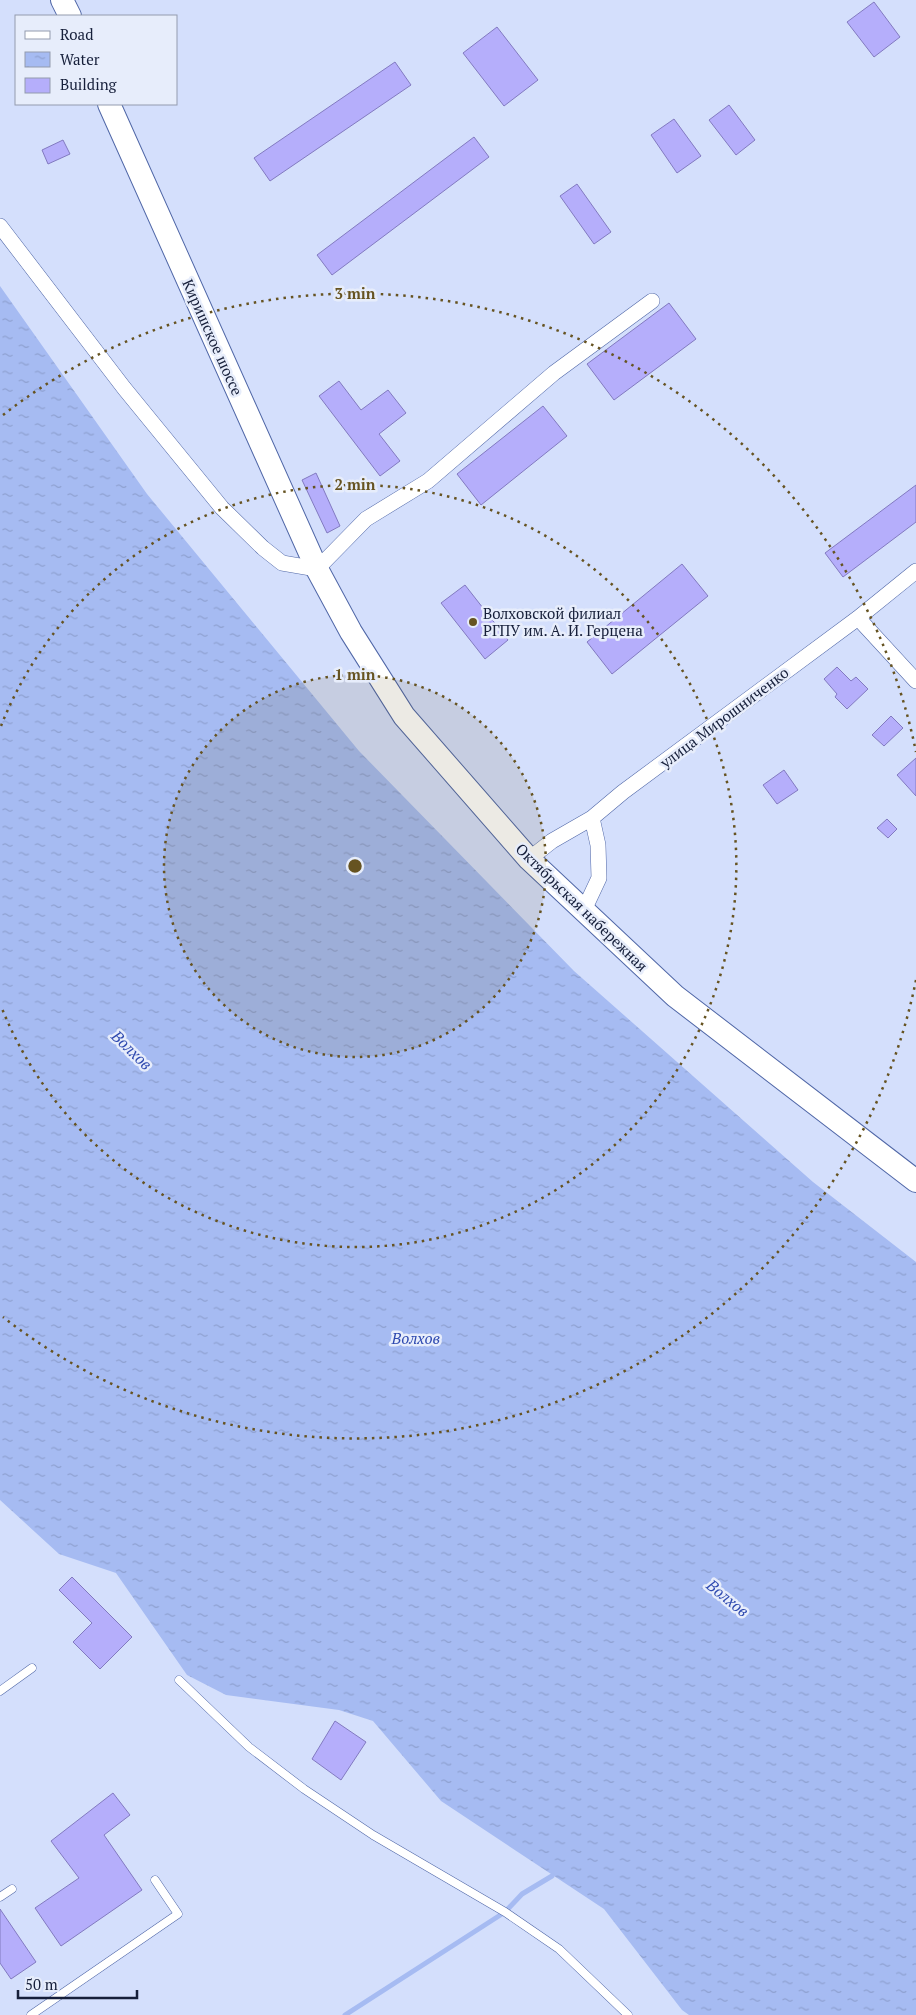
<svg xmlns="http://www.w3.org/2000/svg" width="916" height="2015" font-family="'PT Serif',serif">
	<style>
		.water { fill: url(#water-ripples) }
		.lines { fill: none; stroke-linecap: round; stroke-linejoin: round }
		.stream { stroke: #a6bbf2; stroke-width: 5 }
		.building { fill: #b5aefb; stroke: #827ac0 }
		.service-casing { stroke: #5067a7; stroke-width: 9 }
		.minor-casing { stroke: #5067a7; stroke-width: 16 }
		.primary-casing { stroke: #5067a7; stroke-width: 24 }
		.service { stroke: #fff; stroke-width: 8 }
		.minor { stroke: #fff; stroke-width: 15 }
		.primary { stroke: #fff; stroke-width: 22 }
		.ring { fill: none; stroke: #665321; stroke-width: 2.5; stroke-dasharray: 2.5 5 }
		.poi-dot { fill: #665321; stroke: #e7edfb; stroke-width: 2 }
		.labels { text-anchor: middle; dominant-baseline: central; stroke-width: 5; stroke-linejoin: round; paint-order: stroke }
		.street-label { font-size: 15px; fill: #161f3a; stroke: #e7edfb }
		.poi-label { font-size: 15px; fill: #161f3a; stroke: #e7edfb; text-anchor: start }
		.water-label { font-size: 16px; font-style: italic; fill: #2f4ab0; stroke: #e7edfb }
		.centre { fill: #665321; stroke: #e7edfb; stroke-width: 2.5 }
		.ring-label { font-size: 15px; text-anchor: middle; font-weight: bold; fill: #665321; stroke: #e7edfb; stroke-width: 5; stroke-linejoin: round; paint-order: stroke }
	</style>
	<defs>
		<pattern id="water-ripples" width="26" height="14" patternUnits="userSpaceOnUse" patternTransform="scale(1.25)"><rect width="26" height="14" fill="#a6bbf2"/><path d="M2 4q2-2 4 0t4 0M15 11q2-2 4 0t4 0" fill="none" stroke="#8ea0d0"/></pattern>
	</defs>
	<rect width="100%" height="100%" fill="#d4dffc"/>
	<!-- water -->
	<path class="water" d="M0 286 147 494 359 751 574 971 813 1182 916 1262V2015H689L682 2010 604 1909 441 1801 373 1721 339 1710 226 1695 187 1675 116 1573 59 1554 0 1500Z"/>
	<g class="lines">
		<!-- stream -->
		<path class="stream" d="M345 2015 505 1912 522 1894 552 1876"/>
	</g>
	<!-- building -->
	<path class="building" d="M874 2 900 37 874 57 847 22Z
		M497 27 538 80 504 106 463 53Z
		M395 62 411 85 270 181 254 158Z
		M729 105 755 140 736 155 709 120Z
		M674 119 701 156 677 173 651 135Z
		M474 137 489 157 332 275 317 255Z
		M63 140 70 154 48 164 42 150Z
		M577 184 611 232 594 244 560 196Z
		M669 303 696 339 614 400 587 364Z
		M339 381 361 410 388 390 406 413 379 434 400 461 380 476 319 396Z
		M543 406 567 436 481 505 457 474Z
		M316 473 340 526 327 533 302 480Z
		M916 485V522L843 577 825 553Z
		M682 564 708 596 612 674 587 642Z
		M465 585 508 640 485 659 441 603Z
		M837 667 851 681 856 677 868 689 847 709 835 697 837 694 824 679Z
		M891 716 903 728 884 746 872 735Z
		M916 758V796L897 775Z
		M784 770 798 790 777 804 763 785Z
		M887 819 897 829 888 838 877 828Z
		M72 1577 132 1637 100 1669 73 1642 92 1623 59 1590Z
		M335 1721 366 1742 341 1780 312 1759Z
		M113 1793 130 1815 104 1835 142 1890 61 1946 35 1908 79 1878 51 1841Z
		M0 1909 36 1962 11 1979 0 1963Z"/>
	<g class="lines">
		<defs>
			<path id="service" d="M179 1680 249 1747 304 1789 373 1835 505 1912 559 1949 628 2015
				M0 1691 32 1668
				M0 1897 12 1889
				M31 2015 178 1914 155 1880"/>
			<path id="minor" d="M0 226 124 388 222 508 263 548 282 563 317 569 366 519 428 481 554 373 652 301
				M858 618 916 681
				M529 859 552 841 592 818 623 792 858 618 916 571
				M584 910 599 878 598 845 592 818"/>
			<path id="primary" d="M62 0 70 16
				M109 104 317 569 351 632 404 716 529 859 675 996 916 1181"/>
		</defs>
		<!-- service casing -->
		<use href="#service" class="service-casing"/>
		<!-- minor casing -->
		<use href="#minor" class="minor-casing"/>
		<!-- primary casing -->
		<use href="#primary" class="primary-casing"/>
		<!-- service -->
		<use href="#service" class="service"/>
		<!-- minor -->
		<use href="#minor" class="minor"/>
		<!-- primary -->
		<use href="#primary" class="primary"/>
	</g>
	<!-- distance rings -->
	<circle cx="355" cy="866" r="191" fill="#665321" fill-opacity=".12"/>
	<g class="ring">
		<circle cx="355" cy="866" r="191"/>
		<path d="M1 726A381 381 0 1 1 1 1006"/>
		<path d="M916 980A572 572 0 0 1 3 1317M3 415A572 572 0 0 1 916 752"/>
	</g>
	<!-- markers -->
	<circle class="poi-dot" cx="473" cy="622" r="5"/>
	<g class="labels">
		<!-- street labels -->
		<g class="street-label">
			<text transform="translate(213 337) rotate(66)">Киришское шоссе</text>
			<text transform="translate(724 717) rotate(-37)">улица Мирошниченко</text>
			<text transform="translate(582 907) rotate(44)">Октябрьская набережная</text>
		</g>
		<!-- poi labels -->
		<g class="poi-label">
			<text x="483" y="613">Волховской филиал<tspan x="483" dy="17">РГПУ им. А. И. Герцена</tspan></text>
		</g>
		<!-- water labels -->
		<g class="water-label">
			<text transform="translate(132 1050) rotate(44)">Волхов</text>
			<text x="416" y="1338">Волхов</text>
			<text transform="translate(728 1598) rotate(39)">Волхов</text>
		</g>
	</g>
	<circle cx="355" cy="866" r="8" class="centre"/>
	<g class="ring-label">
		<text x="355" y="299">3 min</text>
		<text x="355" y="490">2 min</text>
		<text x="355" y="680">1 min</text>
	</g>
	<!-- legend -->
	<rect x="15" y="15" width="162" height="90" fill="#e7edfb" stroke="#939bae"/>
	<rect x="25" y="31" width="25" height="8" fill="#ffffff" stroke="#939bae"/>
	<text x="60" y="40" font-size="15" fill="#161f3a">Road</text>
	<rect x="25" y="52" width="25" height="15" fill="url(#water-ripples)" stroke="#939bae"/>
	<text x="60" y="65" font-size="15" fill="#161f3a">Water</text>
	<rect x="25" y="78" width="25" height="15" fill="#b5aefb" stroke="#939bae"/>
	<text x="60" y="90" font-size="15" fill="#161f3a">Building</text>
	<!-- scale -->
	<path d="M18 1990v8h119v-8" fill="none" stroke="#161f3a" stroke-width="2.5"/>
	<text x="25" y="1990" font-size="15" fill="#161f3a" stroke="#e7edfb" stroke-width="4" paint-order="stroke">50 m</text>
</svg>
